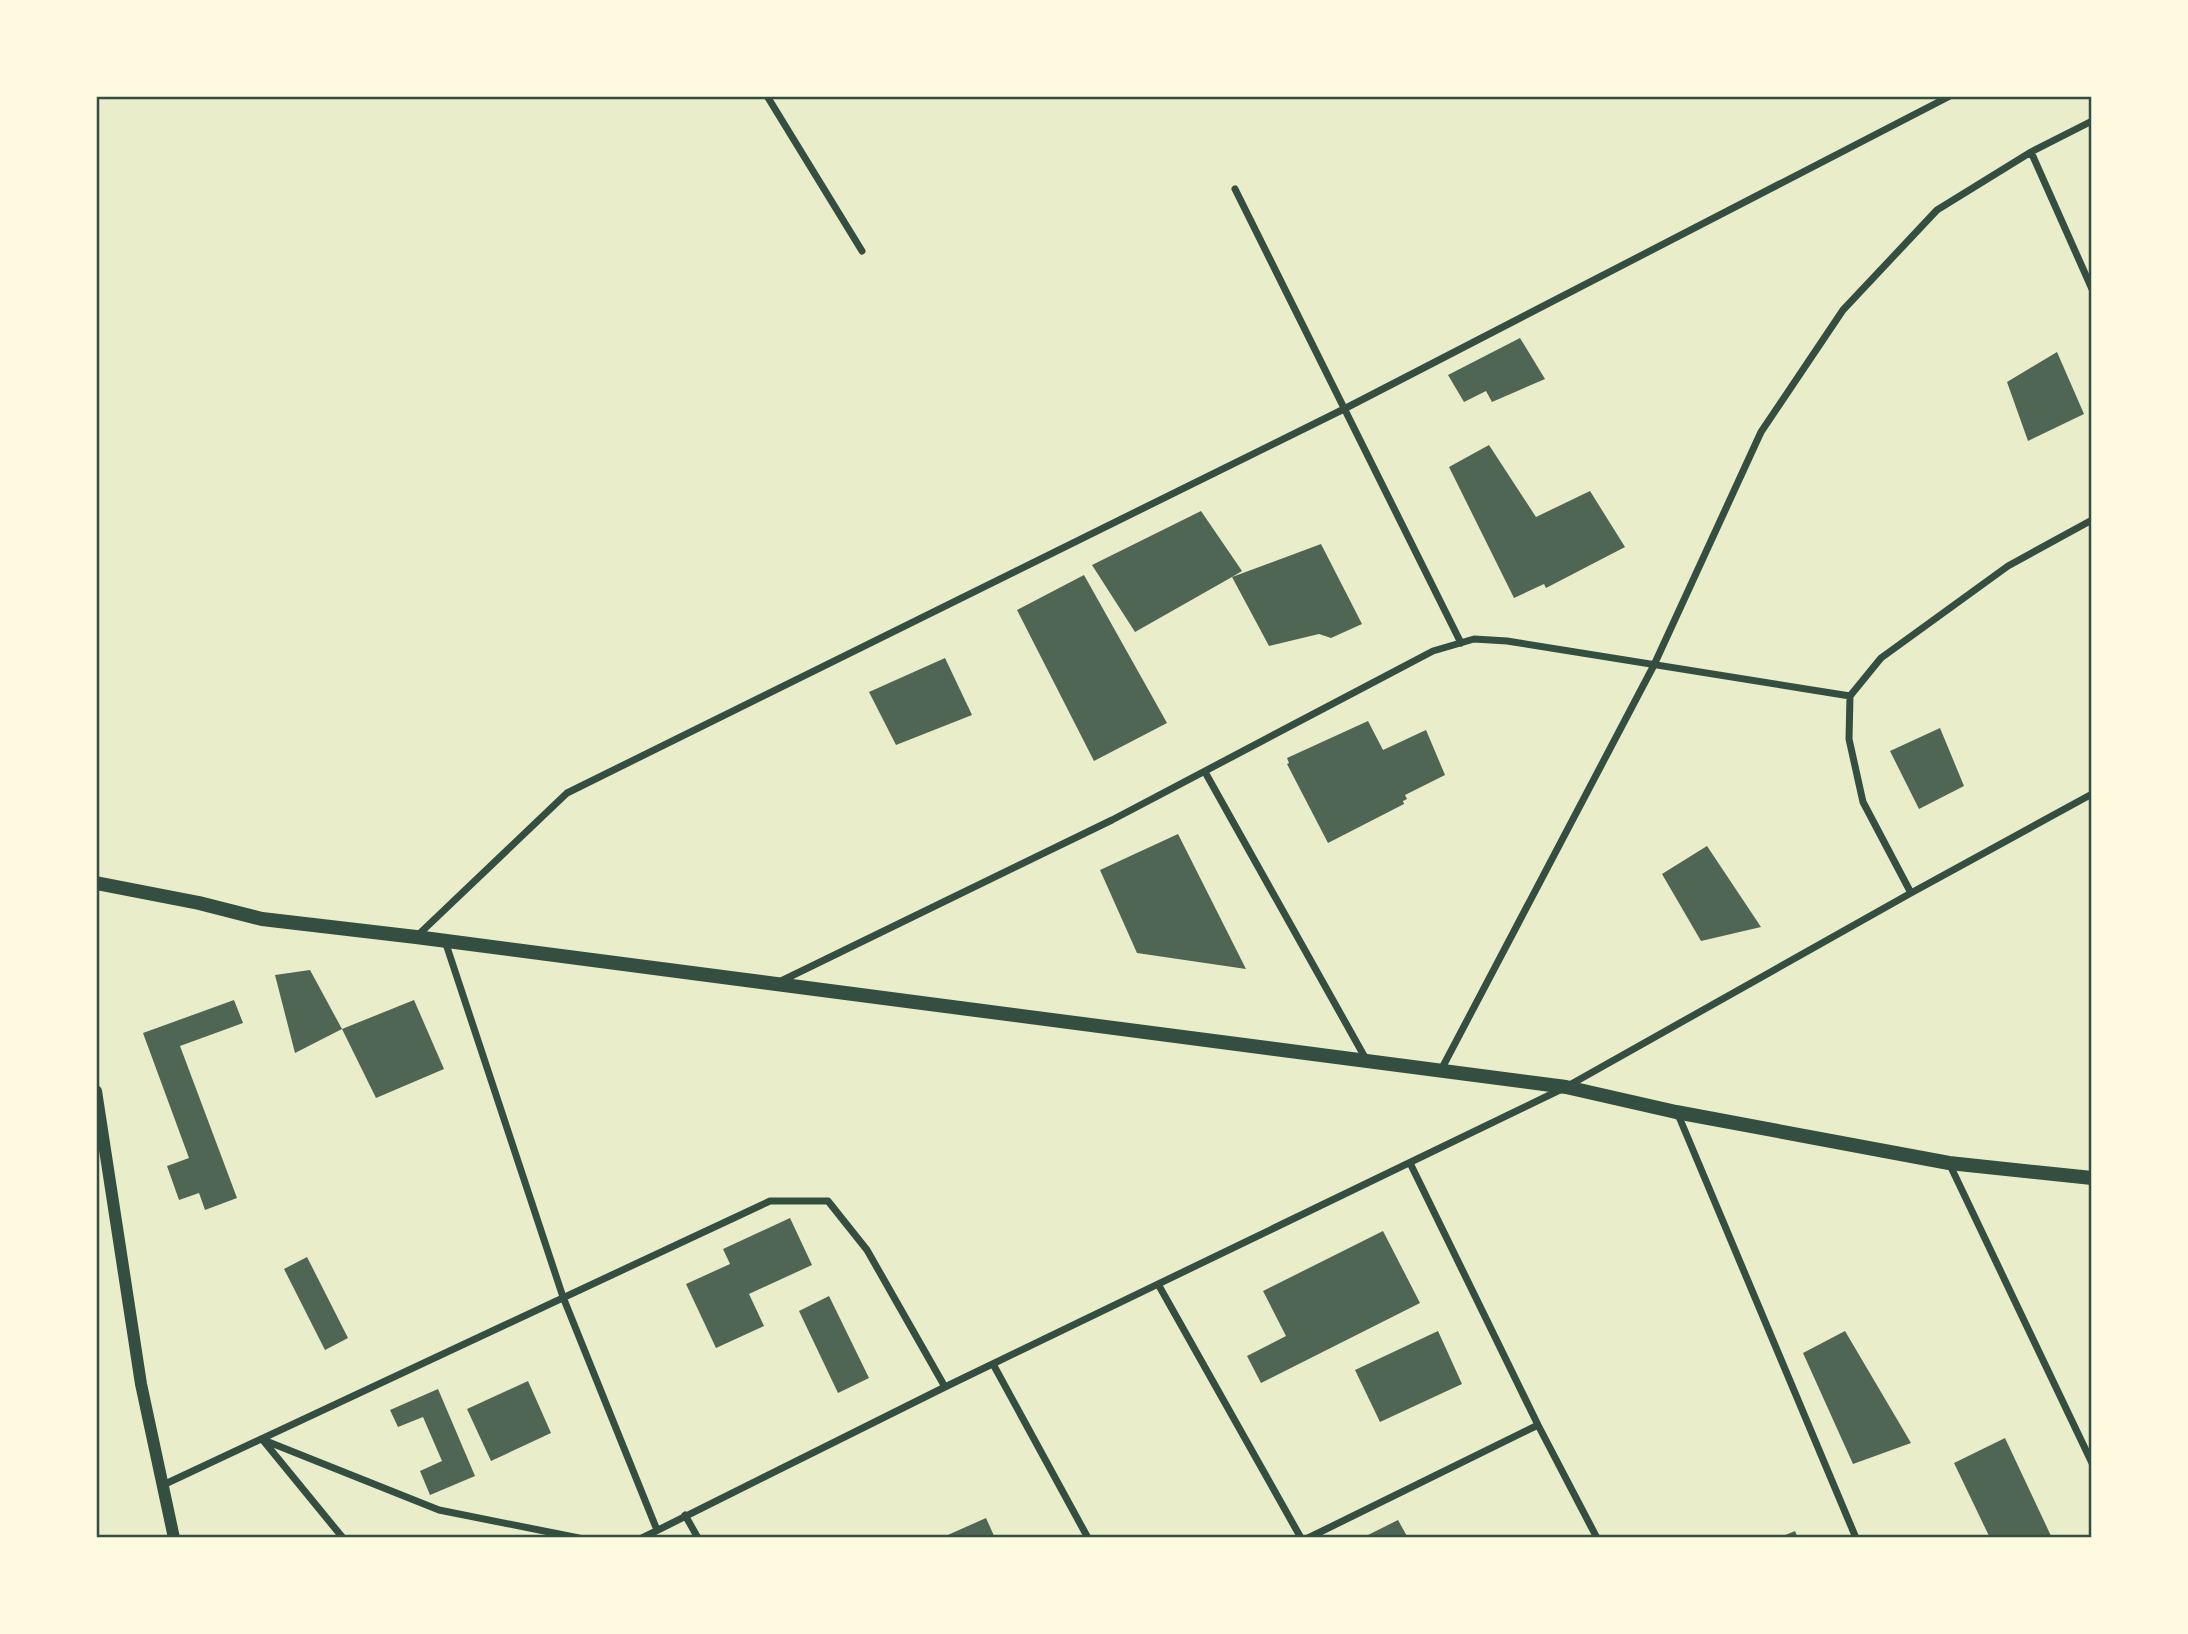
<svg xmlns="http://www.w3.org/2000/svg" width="2188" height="1634" font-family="Montserrat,sans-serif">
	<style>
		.building { fill: #4f6655 }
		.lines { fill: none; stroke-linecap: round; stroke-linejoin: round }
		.minor { stroke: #344e41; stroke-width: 7 }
		.tertiary { stroke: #344e41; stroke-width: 12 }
		.secondary { stroke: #344e41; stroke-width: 14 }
		.neatline { fill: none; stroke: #344e41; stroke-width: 2.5 }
	</style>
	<rect width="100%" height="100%" fill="#e9edc9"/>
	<!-- building -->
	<path class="building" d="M1520 338 1545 379 1492 402 1486 391 1464 402 1448 375Z
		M2057 352 2084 414 2028 441 2007 382Z
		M1489 445 1536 517 1590 491 1625 547 1546 588 1544 584 1514 598 1449 467Z
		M1201 511 1242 571 1232 577 1321 544 1362 624 1331 638 1319 634 1269 646 1232 577 1135 632 1092 565Z
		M1084 575 1167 723 1094 761 1017 610Z
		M945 658 972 715 896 745 869 692Z
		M1368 721 1383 750 1426 730 1445 775 1405 795 1407 799 1403 801 1404 804 1328 843 1287 764 1289 763 1287 758Z
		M1940 728 1964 786 1919 809 1890 751Z
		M1178 834 1246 969 1137 953 1100 870Z
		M1707 846 1761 927 1701 941 1662 874Z
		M310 970 342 1029 295 1053 275 975Z
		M234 1000 243 1023 180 1046 237 1198 205 1210 199 1193 179 1200 167 1166 189 1158 143 1033Z
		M414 1000 444 1069 376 1098 342 1029Z
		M790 1218 812 1265 749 1294 764 1326 716 1348 686 1284 730 1264 723 1249Z
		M1383 1231 1420 1303 1261 1383 1247 1356 1286 1336 1263 1291Z
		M307 1257 348 1338 325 1350 284 1269Z
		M829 1296 869 1378 838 1393 799 1311Z
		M1438 1331 1462 1384 1380 1422 1355 1370Z
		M1845 1331 1911 1443 1853 1464 1803 1353Z
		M528 1381 551 1433 491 1461 467 1409Z
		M438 1389 475 1476 430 1495 420 1471 442 1461 423 1417 398 1427 390 1410Z
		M2005 1438 2052 1538H1990L1954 1463Z
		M986 1518 995 1538H941Z
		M1398 1520 1408 1538H1362Z
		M1795 1531 1798 1538H1778Z"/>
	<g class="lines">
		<!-- minor -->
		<path class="minor" d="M767 96 862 251
			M2031 152 2092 289
			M1235 189 1461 643
			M1205 772 1367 1061
			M1911 893 1863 802 1849 739 1850 696 1881 658 2008 566 2092 520
			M417 936 567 793 1344 409 1950 96
			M445 941 563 1297 657 1530
			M779 982 1112 820 1433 651 1474 639 1507 641 1850 696
			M1441 1070 1654 665 1761 432 1843 310 1937 210 2031 152 2092 121
			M1677 1112 1856 1538
			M1410 1163 1538 1425 1597 1538
			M1949 1163 2092 1463
			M1158 1284 1301 1538
			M993 1364 1088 1538
			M261 1439 439 1510 579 1538
			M262 1439 343 1538
			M163 1485 770 1201H828L867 1250 945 1387
			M685 1515 698 1538
			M642 1538 945 1387 1566 1087 1911 893 2092 794
			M1308 1538 1538 1425"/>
		<!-- tertiary -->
		<path class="tertiary" d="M96 1091 141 1384 174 1538"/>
		<!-- secondary -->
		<path class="secondary" d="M96 883 199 903 262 919 416 937 1566 1087 1676 1112 1949 1163 2092 1178"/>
	</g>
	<!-- border -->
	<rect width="2188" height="1634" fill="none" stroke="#fefae0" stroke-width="196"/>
	<rect x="98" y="98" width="1992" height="1438" class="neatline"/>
</svg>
